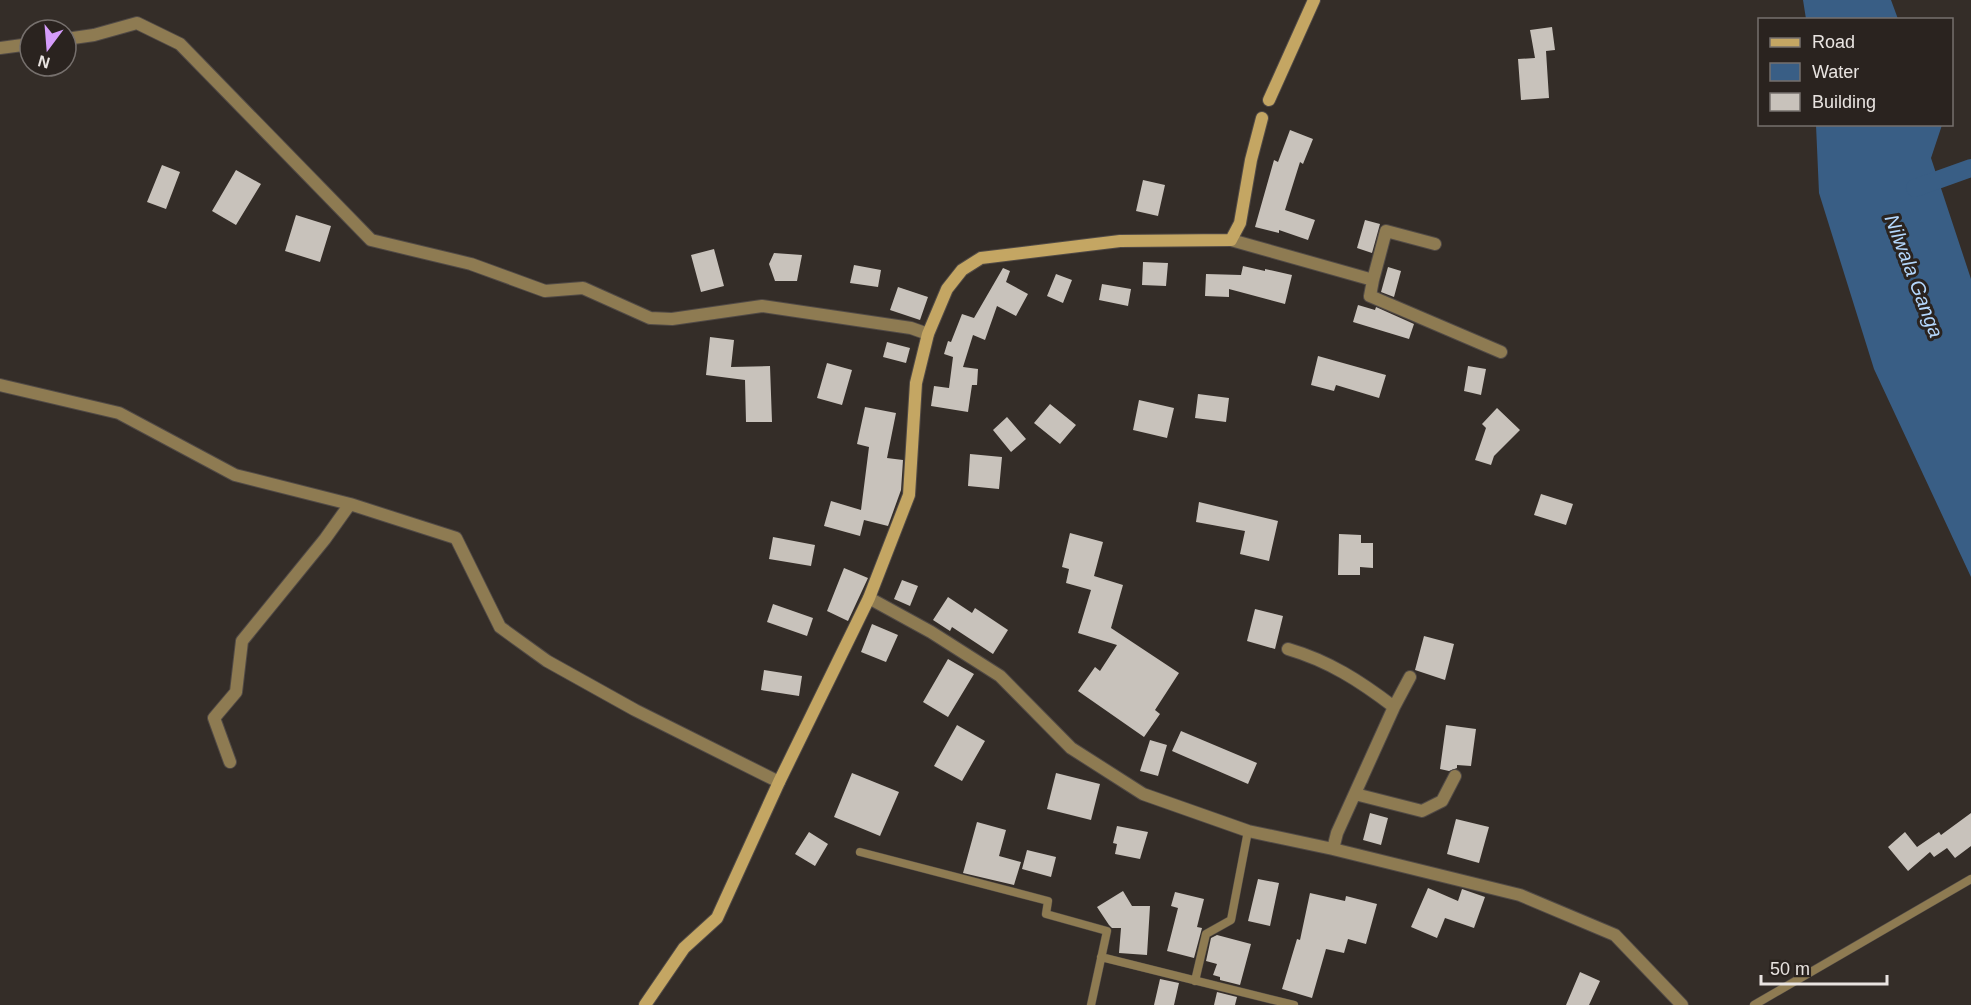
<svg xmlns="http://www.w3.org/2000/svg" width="1971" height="1005" font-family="Arial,sans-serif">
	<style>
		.water { fill: #395e85 }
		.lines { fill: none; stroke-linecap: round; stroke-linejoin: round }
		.canal { stroke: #395e85; stroke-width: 18 }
		.building { fill: #c8c2bb }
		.service-casing { stroke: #514a46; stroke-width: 9 }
		.minor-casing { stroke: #514a46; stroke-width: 14 }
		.secondary-casing { stroke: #514a46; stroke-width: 14 }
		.service { stroke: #8e7b52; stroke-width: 8 }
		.minor { stroke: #8e7b52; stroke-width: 12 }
		.secondary { stroke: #c4a663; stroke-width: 12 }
		.labels { text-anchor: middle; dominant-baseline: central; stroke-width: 6; stroke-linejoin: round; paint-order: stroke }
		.water-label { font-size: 20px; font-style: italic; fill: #b4d7fc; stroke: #2a231f }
	</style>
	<rect width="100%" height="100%" fill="#342d28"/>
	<!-- water -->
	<path class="water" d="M1803 0H1891L1898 19H1806Z
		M1816 125H1942L1931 158 1971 279V577L1874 369 1819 193Z"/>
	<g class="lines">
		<!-- canal -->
		<path class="canal" d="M1915 188 1971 168"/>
	</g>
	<!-- building -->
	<path class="building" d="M1552 27 1555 50 1546 51 1549 98 1521 100 1518 59 1535 58 1530 30Z
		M1290 130 1313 139 1303 164 1300 162 1285 210 1315 220 1308 240 1279 230V233L1255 227 1274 160 1278 162Z
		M162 165 180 172 166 209 147 202Z
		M236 170 261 184 236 225 212 211Z
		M1143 180 1165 185 1158 216 1136 211Z
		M296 215 331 226 320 262 285 251Z
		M1365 220 1380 224 1372 253 1357 248Z
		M714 249 724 286 701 292 691 255Z
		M774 253 802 255 797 281H775L769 264Z
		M1143 262 1168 263 1166 286 1142 285Z
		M854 265 881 270 878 287 850 283Z
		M1243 266 1265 271V269L1292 275 1285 304 1229 289V297L1205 296 1206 274 1241 275Z
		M1388 267 1401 271 1394 297 1381 292Z
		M1003 268 1010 271 1006 282 1028 294 1016 316 997 306 985 340 973 335 963 367 978 369 977 385H972L968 412 931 406 934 386 949 388 953 357 944 354 948 341 951 342 962 314 974 318Z
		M1056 274 1072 280 1063 303 1047 296Z
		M1102 284 1131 289 1128 306 1099 300Z
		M898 287 928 297 920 320 890 310Z
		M1358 305 1375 310 1376 307 1414 324 1409 339 1353 322Z
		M710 337 734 340 731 367 770 366 772 422H746L745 380 706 375Z
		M887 342 910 348 906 363 883 357Z
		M1318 356 1386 375 1379 398 1336 385 1334 391 1311 385Z
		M827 363 852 370 842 405 817 398Z
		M1468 366 1486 369 1481 395 1464 391Z
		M1198 394 1229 398 1226 422 1195 418Z
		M1139 400 1174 408 1167 438 1133 430Z
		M1050 404 1076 425 1060 444 1034 423Z
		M865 407 896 413 887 458 903 460 901 490 888 526 864 520 860 536 824 526 831 501 861 510 869 447 857 444Z
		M1497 408 1520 430 1494 456 1491 465 1475 460 1486 428 1482 424Z
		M1007 417 1026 439 1011 452 993 430Z
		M970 454 1002 457 999 489 968 486Z
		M1541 494 1573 504 1566 525 1534 515Z
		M1199 502 1278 521 1269 561 1240 554 1245 531 1196 522Z
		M1070 533 1103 542 1094 576 1123 585 1111 628 1179 673 1155 710 1160 714 1144 737 1078 691 1095 667 1100 671 1117 645 1078 633 1091 590 1066 583 1069 569 1062 567Z
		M1339 534 1361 535V543H1373V568L1360 567V575H1338Z
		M773 537 815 545 811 566 769 559Z
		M844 568 868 578 848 621 827 611Z
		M902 580 918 586 910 606 894 599Z
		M948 597 972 613 975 608 1008 630 993 654 952 627 950 631 933 620Z
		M773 604 813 618 807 636 767 622Z
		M1255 609 1283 616 1275 649 1247 641Z
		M872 624 898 635 886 662 861 652Z
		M1424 636 1454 644 1445 680 1415 670Z
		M948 659 974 674 948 717 923 702Z
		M764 670 802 676 799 696 761 690Z
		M957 725 985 741 962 781 934 766Z
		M1446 725 1476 729 1471 766 1457 765V768L1449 771 1440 769Z
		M1181 731 1257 763 1248 784 1172 751Z
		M1150 740 1167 745 1158 776 1140 771Z
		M852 773 899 792 880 836 834 817Z
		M1056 773 1100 784 1091 820 1047 809Z
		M1370 813 1388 818 1381 845 1363 840Z
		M1971 813V846L1955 858 1947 848 1934 857 1930 852 1908 871 1888 847 1905 832 1917 847 1939 832 1941 835Z
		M1456 819 1489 827 1479 863 1447 854Z
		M977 822 1006 830 999 856 1021 862 1014 885 963 873Z
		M1117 826 1148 832 1140 859 1115 854 1117 844 1113 843Z
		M809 832 828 844 815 866 795 854Z
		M1027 850 1056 857 1051 877 1022 869Z
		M1258 879 1279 883 1270 926 1248 921Z
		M1428 888 1458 901 1462 889 1485 897 1474 928 1445 918 1437 938 1411 927Z
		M1123 891 1132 906H1150L1147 955 1119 953 1121 928H1112L1109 925 1097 907Z
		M1175 892 1204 899 1197 927 1202 928 1194 958 1167 951 1178 908 1171 906Z
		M1310 893 1345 901 1346 896 1377 904 1366 944 1348 939 1344 953 1326 949 1312 998 1282 989 1297 939 1300 940Z
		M1217 935 1251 944 1240 985 1220 980V977L1213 975 1217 964 1206 961 1211 938Z
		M1580 972 1600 981 1589 1005H1566Z
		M1160 979 1179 983 1174 1005H1154Z
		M1217 992 1237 997 1235 1005H1214Z"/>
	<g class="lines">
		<defs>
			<path id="service" d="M860 852 1048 901 1046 914 1107 931 1091 1005
				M1101 957 1294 1005
				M1195 981 1206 934 1231 920 1248 831
				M1754 1005 1971 879"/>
			<path id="minor" d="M66 39 94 35 137 23 180 44 371 240 471 264 545 291 583 288 650 318 672 319 762 306 911 328 928 334
				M0 48 30 44
				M1231 240 1373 280 1386 231 1435 244
				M1373 280 1370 296 1501 352
				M0 385 119 413 235 475 350 504 456 538 500 627 547 661 635 710 779 782
				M869 598 931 632 1000 676 1071 748 1143 794 1248 831 1333 849 1520 895 1615 935 1682 1005
				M1288 649C1329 661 1360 681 1394 707
				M230 762 214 718 236 692 242 641 325 539 350 504
				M1355 794 1422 811 1442 801 1455 776
				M1333 849 1337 833 1394 707 1410 677"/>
			<path id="secondary" d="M1269 100 1314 0
				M645 1005 684 948 717 918 779 782 869 598 909 495 916 383 928 334 947 289 962 270 981 258 1120 241 1231 240 1240 223 1251 160 1262 118"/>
		</defs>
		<!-- service casing -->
		<use href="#service" class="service-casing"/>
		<!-- minor casing -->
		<use href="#minor" class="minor-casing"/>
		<!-- secondary casing -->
		<use href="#secondary" class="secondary-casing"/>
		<!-- service -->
		<use href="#service" class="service"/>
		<!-- minor -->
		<use href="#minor" class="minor"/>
		<!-- secondary -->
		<use href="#secondary" class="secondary"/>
	</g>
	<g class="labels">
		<!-- water labels -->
		<g class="water-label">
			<text transform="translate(1914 276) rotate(69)">Nilwala Ganga</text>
		</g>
	</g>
	<!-- legend -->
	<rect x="1758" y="18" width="195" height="108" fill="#2a231f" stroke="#76706d" stroke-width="1.5"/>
	<rect x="1770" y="38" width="30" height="9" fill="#c4a663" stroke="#76706d" stroke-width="1.5"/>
	<text x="1812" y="48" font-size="18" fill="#e9e4e1">Road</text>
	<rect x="1770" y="63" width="30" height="18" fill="#395e85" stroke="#76706d" stroke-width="1.5"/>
	<text x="1812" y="78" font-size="18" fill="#e9e4e1">Water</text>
	<rect x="1770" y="93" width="30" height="18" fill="#c8c2bb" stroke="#76706d" stroke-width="1.5"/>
	<text x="1812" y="108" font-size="18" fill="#e9e4e1">Building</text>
	<!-- north arrow -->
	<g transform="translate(48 48) rotate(196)"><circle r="28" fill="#2a231f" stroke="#76706d" stroke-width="1.5"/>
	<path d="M0-4.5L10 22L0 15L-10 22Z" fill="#d59cfb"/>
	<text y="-9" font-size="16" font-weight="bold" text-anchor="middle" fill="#e9e4e1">N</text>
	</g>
	<!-- scale -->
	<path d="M1761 975v9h126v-9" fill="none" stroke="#e9e4e1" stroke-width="3"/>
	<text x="1770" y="975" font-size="18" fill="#e9e4e1" stroke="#2a231f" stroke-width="4.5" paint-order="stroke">50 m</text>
</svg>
